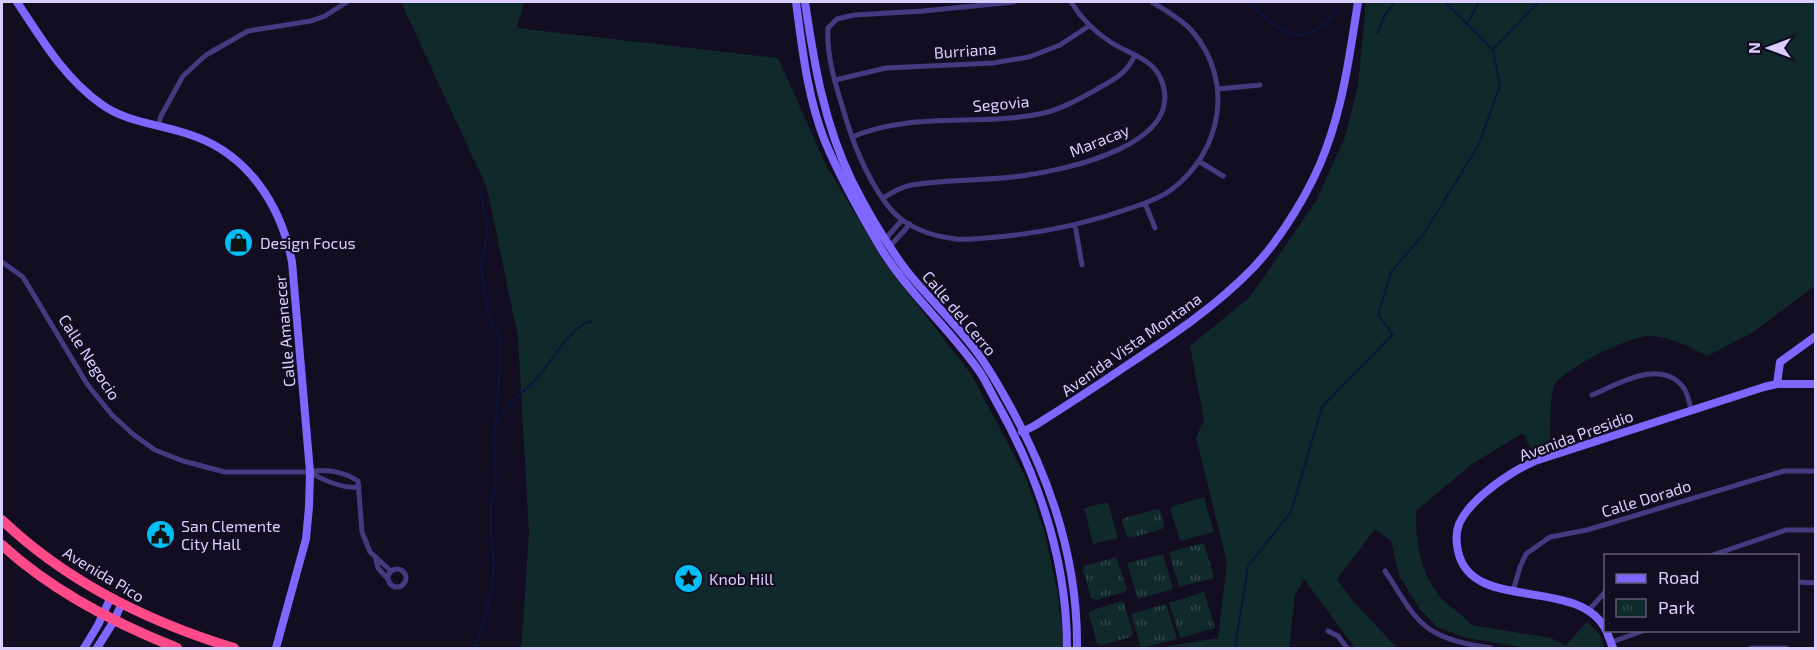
<svg xmlns="http://www.w3.org/2000/svg" width="1817" height="650" font-family="'Exo 2',sans-serif">
	<style>
		.grass { fill: #10292b }
		.park { fill: url(#park-tufts) }
		.lines { fill: none; stroke-linecap: round; stroke-linejoin: round }
		.stream { stroke: #0a163e; stroke-width: 2 }
		.street { stroke: #453980; stroke-width: 5 }
		.secondary { stroke: #7e66fe; stroke-width: 8 }
		.highway { stroke: #fe4a88; stroke-width: 10 }
		.labels { text-anchor: middle; dominant-baseline: central; stroke-width: 4.5; stroke-linejoin: round; paint-order: stroke }
		.street-label { font-size: 16px; fill: #daceff; stroke: #130d21 }
		.poi-label { font-size: 16px; fill: #daceff; stroke: #130d21; text-anchor: start }
	</style>
	<defs>
		<pattern id="park-tufts" width="24" height="20" patternUnits="userSpaceOnUse" patternTransform="scale(1.5)"><rect width="24" height="20" fill="#10292b"/><path d="M3 7l-1-3M5 7V3M7 7l1-3M15 17l-1-3M17 17v-4M19 17l1-3" fill="none" stroke="#32474b"/></pattern>
	</defs>
	<rect width="100%" height="100%" fill="#130d21"/>
	<!-- grass -->
	<path class="grass" d="M401 2H524L517 28 778 58 826 165 884 262 971 374 1026 478 1044 530 1057 589 1062 627 1063 648H520L522 638 529 533 518 337 487 188Z
		M1366 2H1815V286L1752 333 1707 356C1689 347 1672 337 1651 336 1631 335 1564 368 1554 386 1549 397 1551 433 1550 447L1532 452 1523 433 1472 464 1416 511C1416 544 1420 574 1443 600 1452 609 1463 614 1471 625L1551 638 1566 646 1587 621 1600 635 1604 648H1526L1467 638 1437 627 1419 608 1400 577 1391 541 1375 529 1337 579 1353 601 1397 648H1355L1304 579 1295 595 1289 648H1156L1218 638 1227 563 1196 437 1204 421 1190 346 1250 297 1316 201 1345 137 1358 86Z
		M1204 497 1214 532 1180 541 1170 507Z
		M1108 502 1118 538 1093 544 1084 508Z"/>
	<!-- park -->
	<path class="park" d="M1157 509 1160 510 1164 524 1162 529 1130 538 1126 535 1122 521 1124 518Z
		M1204 543 1214 578 1179 587 1169 552Z
		M1163 554 1173 589 1138 599 1127 563Z
		M1116 557 1127 589 1125 592 1096 600 1091 598 1083 569 1084 566Z
		M1204 592 1215 628 1180 638 1169 603Z
		M1122 601 1124 603 1133 633 1131 637 1101 645 1097 643 1089 614 1090 611Z
		M1166 604 1177 639 1141 648 1131 614Z"/>
	<g class="lines">
		<!-- stream -->
		<path class="stream" d="M1246 2C1286 32 1296 54 1338 11
			M1468 22 1479 2
			M1377 33 1386 13 1395 2
			M1493 49 1539 2
			M496 421C508 404 524 392 538 377 553 361 570 325 592 321
			M476 648 492 590 494 561 491 538V505L496 482 494 441 501 351 499 339 488 311 482 276 481 263 487 237V223L480 190
			M1235 648 1248 566 1291 512 1322 407 1393 334 1378 315 1391 272 1423 235 1478 146 1500 86 1493 50 1445 2"/>
		<!-- street -->
		<path class="street" d="M1014 2 923 11 854 15 837 19 828 28C826 60 839 95 848 125 857 154 879 205 905 222 920 232 938 237 956 239 969 240 983 238 997 237 1044 233 1089 223 1134 207 1146 203 1160 198 1171 190 1222 152 1235 81 1192 31 1181 19 1165 10 1152 2
			M835 80 886 68 993 63 1029 57 1060 45 1089 26
			M1218 89 1260 85
			M158 126 161 116 183 76 206 55 248 31 311 21 325 16 347 2
			M852 137C912 111 981 127 1044 113 1064 108 1081 98 1099 88 1115 79 1127 73 1135 55
			M1200 162 1223 176
			M883 198C891 193 902 186 912 185 948 179 985 181 1021 176 1066 170 1191 144 1160 77 1151 58 1129 54 1112 43 1096 33 1081 18 1071 2
			M1145 203 1155 228
			M1075 225 1082 265
			M887 243 888 236 902 220
			M887 243H893L910 224
			M2 262 23 277 87 384 112 415 134 435 155 450 183 461 225 472H310C324 468 345 472 358 481L362 532 370 552 391 571
			M1592 395C1618 384 1660 358 1683 387 1688 393 1689 402 1691 409
			M310 472C322 480 344 489 359 487
			M1710 556 1786 530H1816
			M376 560 378 568 388 579
			M388 578a9 9 0 1 1 18 0a9 9 0 1 1-18 0Z
			M1385 571C1399 591 1413 622 1436 633 1453 642 1472 645 1491 648
			M1798 582 1816 583
			M1513 591 1520 567 1526 554 1550 537 1587 530 1784 471H1816
			M1588 611 1606 591
			M1328 631 1338 636 1347 648
			M1612 642 1645 630
			M1751 648H1786"/>
		<!-- secondary -->
		<path class="secondary" d="M17 2C41 38 64 78 101 104 127 123 161 124 191 135 248 154 281 205 292 262L310 472 309 507 306 539 276 648
			M796 2C802 47 807 95 824 139 839 176 860 213 880 247 908 293 949 328 979 371 986 381 991 393 997 403 1039 478 1067 562 1067 648
			M805 2C814 63 824 124 852 181 867 211 886 243 906 270 926 295 949 317 969 342 983 359 995 379 1006 399 1050 476 1078 559 1077 648
			M1777 384 1780 362 1816 336
			M1022 432 1034 426C1066 406 1098 385 1129 364 1173 335 1216 306 1252 269 1281 239 1312 188 1326 149 1344 101 1350 52 1358 2
			M1606 630C1578 575 1471 614 1458 551 1456 542 1456 532 1459 524 1470 499 1510 472 1535 461L1764 387 1777 384H1816
			M1606 630 1613 648
			M84 648 98 625 110 599
			M97 648 114 621 121 605"/>
		<!-- highway -->
		<path class="highway" d="M2 520C67 582 149 622 234 648
			M2 545C52 591 114 623 177 648"/>
	</g>
	<!-- icons -->
	<defs>
		<symbol id="shop-disc" viewBox="-11 -11 22 22"><circle r="9.5" fill="#02bef7" stroke="#130d21"/><path d="M-5-2.5h2.3a2.7 3.5 0 0 1 5.4 0H5L5.5 6h-11ZM-1.5-2.5h3a1.5 2.3 0 0 0-3 0Z" fill="#111"/></symbol>
		<symbol id="civic-disc" viewBox="-11 -11 22 22"><circle r="9.5" fill="#02bef7" stroke="#130d21"/><path d="M-.6-6.5H3V-4.5H.6V-3L4-1V1h2V6H-6V1h2V-1L-.6-3ZM-1.2 2.5V6h2.4V2.5Z" fill="#111"/></symbol>
		<symbol id="sight-disc" viewBox="-11 -11 22 22"><circle r="9.5" fill="#02bef7" stroke="#130d21"/><path d="M0-6L1.8-2.2L6-1.7L2.9 1.2L3.7 5.4L0 3.3L-3.7 5.4L-2.9 1.2L-6-1.7L-1.8-2.2Z" fill="#111"/></symbol>
	</defs>
	<g fill-rule="evenodd">
		<use href="#shop-disc" x="222" y="226" width="33" height="33"/>
		<use href="#civic-disc" x="144" y="518" width="33" height="33"/>
		<use href="#sight-disc" x="672" y="562" width="33" height="33"/>
	</g>
	<g class="labels">
		<!-- street labels -->
		<g class="street-label">
			<text transform="translate(965 50) rotate(-4)">Burriana</text>
			<text transform="translate(1001 103) rotate(-5)">Segovia</text>
			<text transform="translate(1099 140) rotate(-22)">Maracay</text>
			<text transform="translate(960 313) rotate(50)">Calle del Cerro</text>
			<text transform="translate(284 331) rotate(-95)">Calle Amanecer</text>
			<text transform="translate(1131 344) rotate(-35)">Avenida Vista Montana</text>
			<text transform="translate(90 357) rotate(57)">Calle Negocio</text>
			<text transform="translate(1576 435) rotate(-20)">Avenida Presidio</text>
			<text transform="translate(1646 498) rotate(-17)">Calle Dorado</text>
			<text transform="translate(104 574) rotate(31)">Avenida Pico</text>
		</g>
		<!-- poi labels -->
		<g class="poi-label">
			<text x="260" y="242">Design Focus</text>
			<text x="181" y="525">San Clemente<tspan x="181" dy="18">City Hall</tspan></text>
			<text x="709" y="578">Knob Hill</text>
		</g>
	</g>
	<!-- border -->
	<rect width="1817" height="650" fill="none" stroke="#daceff" stroke-width="6"/>
	<!-- legend -->
	<rect x="1604" y="554" width="195" height="78" fill="#130d21" stroke="#635a7a" stroke-width="1.5"/>
	<rect x="1616" y="574" width="30" height="9" fill="#7e66fe" stroke="#635a7a" stroke-width="1.5"/>
	<text x="1658" y="584" font-size="18" fill="#daceff">Road</text>
	<rect x="1616" y="599" width="30" height="18" fill="url(#park-tufts)" stroke="#635a7a" stroke-width="1.5"/>
	<text x="1658" y="614" font-size="18" fill="#daceff">Park</text>
	<!-- north arrow -->
	<g transform="translate(1769 48) rotate(270)" stroke="#130d21" stroke-width="4.5" paint-order="stroke">
	<path d="M0-4.5L10 22L0 15L-10 22Z" fill="#daceff"/>
	<text y="-9" font-size="16" font-weight="bold" text-anchor="middle" fill="#daceff">N</text>
	</g>
</svg>
